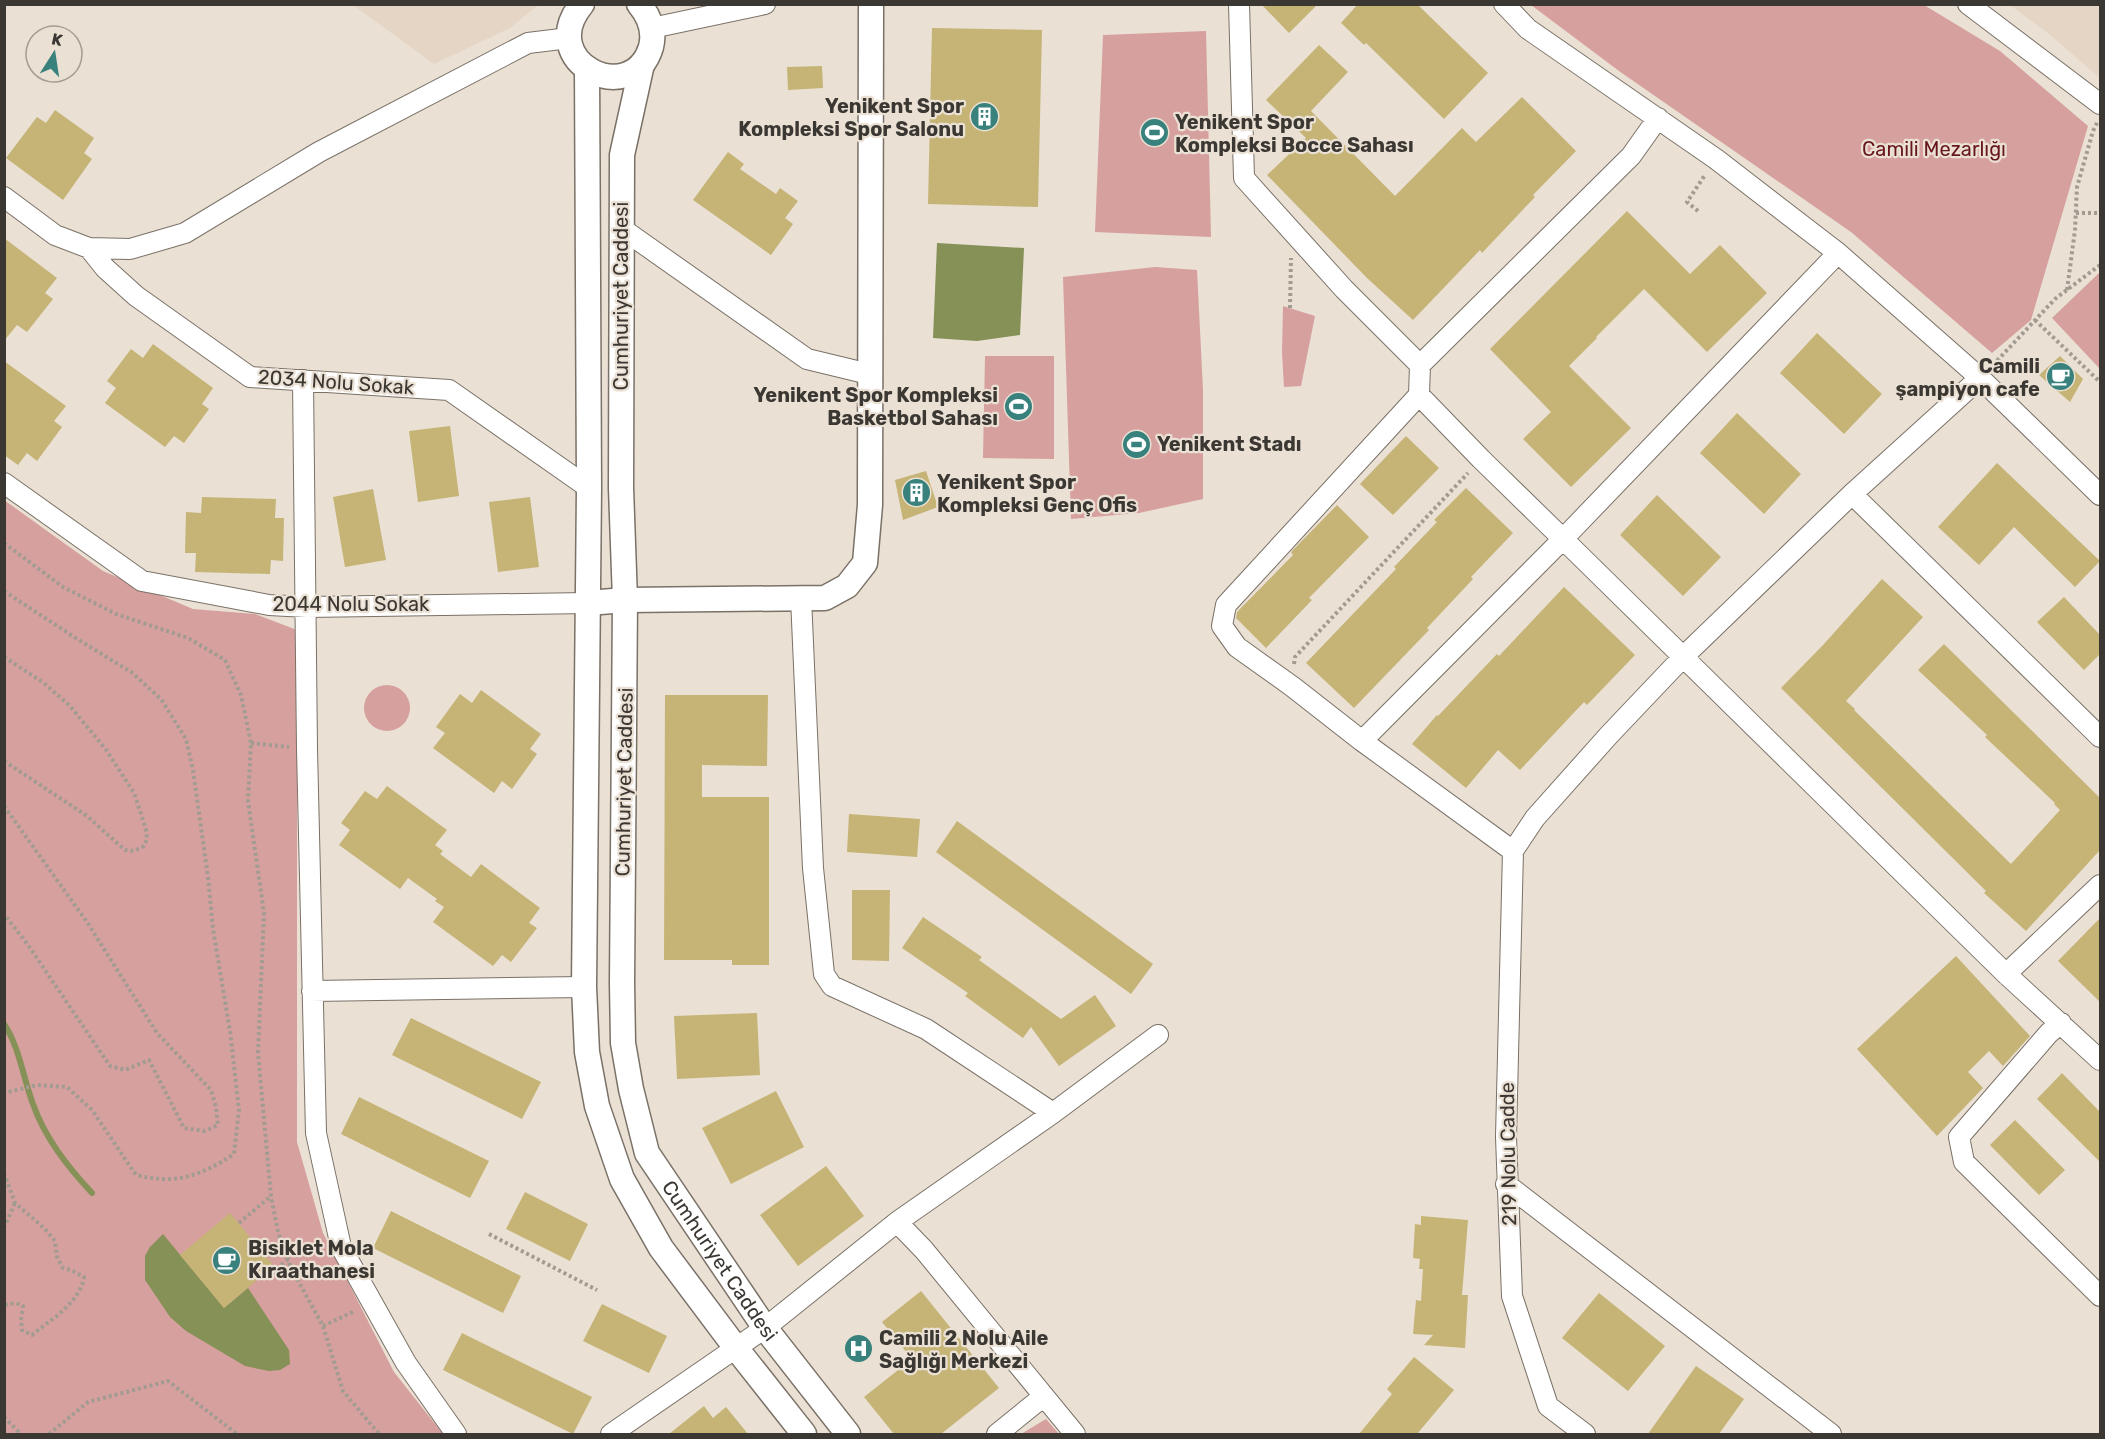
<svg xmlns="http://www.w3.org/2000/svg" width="2105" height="1439" font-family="Rubik,sans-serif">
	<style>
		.built { fill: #e5d5c4 }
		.green { fill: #d6a09e }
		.water { fill: #859156 }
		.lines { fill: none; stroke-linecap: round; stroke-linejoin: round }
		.stream { stroke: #859156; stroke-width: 6 }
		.building { fill: #c5b476 }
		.minor-casing { stroke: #7a7167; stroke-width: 22 }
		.tertiary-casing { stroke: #7a7167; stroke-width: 27 }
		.path { stroke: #a29b91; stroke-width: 4; stroke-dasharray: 3 3; stroke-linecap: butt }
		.minor { stroke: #fff; stroke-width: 20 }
		.tertiary { stroke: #fff; stroke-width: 24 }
		.labels { text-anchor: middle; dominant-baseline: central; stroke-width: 4.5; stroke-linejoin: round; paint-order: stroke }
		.poi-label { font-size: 20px; font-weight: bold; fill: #3b3732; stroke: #eae0d4; text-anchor: start }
		.park-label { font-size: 20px; fill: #67161c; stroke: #eae0d4 }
		.street-label { font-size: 20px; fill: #3b3732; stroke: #eae0d4 }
	</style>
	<rect width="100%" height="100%" fill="#eae0d4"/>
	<!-- built -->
	<path class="built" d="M353 5H538L510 28 434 64Z
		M2010 5H2100V78L2048 33Z"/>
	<!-- green -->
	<path class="green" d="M1531 5H1924L2000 51 2088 126 2031 320 1992 353 1851 232 1619 71Z
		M1206 31 1211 237 1095 232 1103 35Z
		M1155 267 1197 270 1203 390V499L1139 513 1071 519 1063 277Z
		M2099 273 2100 275V369L2052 318Z
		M1283 306 1315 316 1301 386 1284 387 1282 353Z
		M985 356H1054V459L983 458Z
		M4 500 103 571 193 609 255 614 297 630V1142L323 1233 394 1372 443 1434H5Z
		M364 708a23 23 0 1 1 46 0a23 23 0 1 1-46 0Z
		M1046 1419 1059 1434H1021Z"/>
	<!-- water -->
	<path class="water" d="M937 243 1024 248 1020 335 977 341 933 338Z
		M163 1234 224 1308 248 1288 289 1350 290 1364 280 1370 269 1371 245 1366 186 1331 170 1317 145 1280V1256L150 1247Z"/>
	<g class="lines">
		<!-- stream -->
		<path class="stream" d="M4 1024C20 1048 23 1078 33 1104 45 1138 67 1166 92 1193"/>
	</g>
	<!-- building -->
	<path class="building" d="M1261 4H1318L1289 33Z
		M1358 4H1417L1488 73 1444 119 1366 43 1364 45 1341 23Z
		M932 28 1042 30 1038 207 928 204Z
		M1319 45 1348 72 1311 111 1395 196 1462 128 1476 142 1522 97 1576 151 1533 195 1535 197 1482 253 1480 250 1413 320 1367 278 1267 175 1306 138 1266 100Z
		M822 66 823 88 788 90 787 67Z
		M55 110 94 138 84 153 92 159 63 200 6 158 37 117 46 123Z
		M728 152 744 164 740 169 776 194 780 188 798 201 785 218 793 224 771 255 693 200Z
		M1627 211 1690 274 1720 245 1767 293 1707 352 1644 289 1596 337 1597 338 1569 366 1631 428 1571 487 1523 439 1551 412 1490 349Z
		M4 238 57 278 45 293 53 299 27 332 17 325 4 341Z
		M1817 333 1882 394 1844 434 1780 373Z
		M153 344 213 388 202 404 209 409 184 443 174 436 165 447 105 403 116 388 107 381 131 349 143 358Z
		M2060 356 2083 379 2070 402 2039 375Z
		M4 361 66 406 54 421 62 427 37 461 27 453 18 465 4 455Z
		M1737 413 1801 474 1764 514 1700 453Z
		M450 426 459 496 418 502 409 431Z
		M1406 436 1439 468 1393 515 1360 484Z
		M1997 463 2100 561 2075 587 2014 527 1979 565 1938 527Z
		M926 471 938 507 903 520 895 480Z
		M1466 488 1513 533 1471 577 1473 579 1427 628 1429 630 1354 708 1306 663 1396 569 1394 567 1437 522 1434 520Z
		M373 489 386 560 345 567 333 497Z
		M1657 495 1721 557 1683 596 1620 535Z
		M202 497 276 499 275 518H284L283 561 271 560 270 574 195 572 196 553H185L186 512 201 513Z
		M530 497 539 567 498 572 489 502Z
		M1337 505 1369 537 1309 598 1312 600 1266 648 1236 618 1237 612 1293 555 1291 552Z
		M1882 579 1923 617 1846 701 1855 709 1854 710 2011 864 2060 810 2054 804 2055 803 1985 737 1987 735 1918 670 1944 644 2100 798V850L2026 931 1984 893 1986 891 1781 688 1824 644Z
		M1564 587 1635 655 1587 705 1584 702 1520 770 1498 750 1466 788 1412 744 1437 715 1438 716 1497 654 1499 656Z
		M2064 597 2100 635V654L2084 670 2037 622Z
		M481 690 541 734 530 749 537 754 512 789 502 781 494 793 433 748 445 733 436 727 460 694 472 703Z
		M665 695H768L767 766 702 765V797H769V965H732V960H664Z
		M387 786 447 830 435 845 443 851 440 854 471 877 481 864 540 908 529 923 537 928 511 962 502 955 493 966 433 922 444 907 435 901 437 899 408 878 400 889 339 845 350 830 341 823 365 791 377 799Z
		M849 814 920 819 917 857 847 852Z
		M957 821 1153 964 1131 994 936 852Z
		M852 890H890L889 961 852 960Z
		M923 917 982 957 979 960 1061 1019 1095 995 1116 1026 1059 1066 1031 1027 1023 1038 965 996 968 993 902 948Z
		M2100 918V1002L2058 961Z
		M1956 956 2030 1036 2003 1066 1989 1051 1968 1072 1983 1088 1937 1136 1857 1049Z
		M757 1013 760 1075 677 1079 674 1016Z
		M411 1018 541 1082 522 1119 392 1055Z
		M2062 1073 2100 1112V1162L2037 1099Z
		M776 1091 804 1147 731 1184 702 1128Z
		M359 1097 489 1161 470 1198 341 1134Z
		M2015 1120 2065 1170 2039 1195 1990 1145Z
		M826 1166 864 1216 798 1266 760 1215Z
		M525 1192 588 1224 570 1261 506 1229Z
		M391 1211 521 1276 503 1313 373 1248Z
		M230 1213 274 1266 224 1308 180 1255Z
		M1421 1216 1468 1220 1462 1295H1468L1465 1348 1424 1345 1433 1335 1413 1334 1416 1300 1421 1301 1423 1269H1419L1420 1259 1413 1258 1415 1224 1421 1225Z
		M921 1291 999 1388 941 1434H894L864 1397 912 1359 882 1322Z
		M1599 1293 1665 1346 1628 1391 1562 1338Z
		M602 1304 667 1336 649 1373 583 1341Z
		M462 1333 592 1397 573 1434 443 1370Z
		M1414 1357 1454 1390 1417 1434H1359L1392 1394 1387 1389Z
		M1696 1366 1744 1399 1719 1434H1648Z
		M704 1406 713 1418 726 1407 748 1434H669Z"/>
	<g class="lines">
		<defs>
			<path id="minor" d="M1239 4 1244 178 1344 289 1420 365 1419 395 1481 459 1563 539 1362 741 1513 851
				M1504 4 1528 29 1716 159 1838 253 1980 378 2100 495
				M1968 4 2100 104
				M652 28 765 4
				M4 197 55 235 89 248 105 268 136 296 250 377 449 390 589 488
				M621 228 807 359 869 374
				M89 248 130 249 185 233 319 152 528 43 569 38
				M1838 253 1563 539 2006 974 2100 1060
				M1420 365 1631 156 1658 118
				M303 380 307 749 316 1133 341 1247 406 1363 456 1434
				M4 483 142 581 269 605 307 607 588 603
				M1852 494 2100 737
				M801 598 813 868 824 974 832 986 926 1029 1053 1113
				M1362 741 1293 687 1237 647 1222 626 1226 605 1419 395
				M1513 851 1535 818 1609 735 1684 656 1852 494 1980 378
				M1513 851 1506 1137 1512 1296 1548 1406 1585 1434
				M2006 974 2100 885
				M312 991 584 987
				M2061 1023 2049 1033 1959 1137 1964 1162 2100 1296
				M1506 1184 1831 1434
				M897 1222 1053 1113 1158 1035
				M611 1434 765 1328 897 1222 924 1250 1075 1434
				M997 1434 1044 1396"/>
			<g id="tertiary">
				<path d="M582 4C534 62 632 110 651 47 655 31 650 17 639 4"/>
				<path id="s1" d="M642 64 622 155 621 488 625 600 622 983 623 1043 631 1089 647 1153 765 1328 848 1434"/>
				<path d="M587 69 589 488 584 987 587 1052 597 1106 622 1179 661 1248 736 1348 804 1434"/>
				<path d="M588 603 625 600 825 598 847 586 865 563 870 505 871 4"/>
			</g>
		</defs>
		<!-- minor casing -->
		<use href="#minor" class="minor-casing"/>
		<!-- tertiary casing -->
		<use href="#tertiary" class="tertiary-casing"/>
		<!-- path -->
		<path class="path" d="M1698 211 1687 202 1705 175
			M2076 213H2100
			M2067 290 2075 230 2077 187 2093 131 2098 121
			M1290 308 1291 258
			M2035 320 2100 382
			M1993 365 2055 299 2100 265
			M4 543 63 587 116 614 188 638 225 660 241 695 251 743 248 801 264 913 258 1053 271 1196 278 1232 291 1268 323 1326 343 1391 379 1434
			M4 591 74 637 131 672 161 699 186 739 193 770 208 877 213 929 230 1031 239 1110 234 1154C201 1176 175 1185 136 1175L92 1110 67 1087 37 1085 4 1093
			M4 657 44 683 70 706 107 751 134 793 146 829 147 839 144 846 134 851 125 850 87 816 4 761
			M1294 664 1295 657 1468 473
			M251 743 289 747
			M4 806 87 922 157 1033 211 1090 216 1107 218 1125 205 1131 184 1128 149 1060 125 1070 110 1066 28 945 4 914
			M4 1173 15 1203 44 1228 55 1241 57 1257 63 1268 71 1270 84 1277C80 1303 50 1320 32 1335L22 1330 21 1320 23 1306 16 1303 4 1305
			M239 1223 270 1197
			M4 1228 15 1203
			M489 1234 597 1290
			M268 1277 288 1259
			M323 1326 355 1311
			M4 1417 21 1434
			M49 1434 88 1402 168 1381 237 1434"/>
		<!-- minor -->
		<use href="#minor" class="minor"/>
		<!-- tertiary -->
		<use href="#tertiary" class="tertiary"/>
	</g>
	<!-- icons -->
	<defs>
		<symbol id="building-disc" viewBox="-11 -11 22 22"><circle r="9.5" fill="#39817d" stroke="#eae0d4"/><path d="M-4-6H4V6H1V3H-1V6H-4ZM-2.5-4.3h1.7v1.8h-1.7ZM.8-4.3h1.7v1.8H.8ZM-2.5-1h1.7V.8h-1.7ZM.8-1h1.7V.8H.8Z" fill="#fff"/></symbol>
		<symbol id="stadium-disc" viewBox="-11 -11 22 22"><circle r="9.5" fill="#39817d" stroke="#eae0d4"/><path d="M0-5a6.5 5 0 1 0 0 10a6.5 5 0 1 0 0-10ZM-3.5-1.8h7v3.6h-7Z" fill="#fff"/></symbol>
		<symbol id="cafe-disc" viewBox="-11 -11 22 22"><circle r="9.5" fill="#39817d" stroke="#eae0d4"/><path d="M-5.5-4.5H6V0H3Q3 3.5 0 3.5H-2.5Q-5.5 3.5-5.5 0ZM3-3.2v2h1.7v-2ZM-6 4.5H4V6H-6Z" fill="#fff"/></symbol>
		<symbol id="hospital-disc" viewBox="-11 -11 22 22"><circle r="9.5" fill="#39817d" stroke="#eae0d4"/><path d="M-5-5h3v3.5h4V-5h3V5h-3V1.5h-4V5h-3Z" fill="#fff"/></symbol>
	</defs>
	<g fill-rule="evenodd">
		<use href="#building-disc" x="968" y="100" width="33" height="33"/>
		<use href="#stadium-disc" x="1138" y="116" width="33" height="33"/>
		<use href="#cafe-disc" x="2044" y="360" width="33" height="33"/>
		<use href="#stadium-disc" x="1002" y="390" width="33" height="33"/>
		<use href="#stadium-disc" x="1120" y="428" width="33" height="33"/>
		<use href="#building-disc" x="900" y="476" width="33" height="33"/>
		<use href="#cafe-disc" x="210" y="1244" width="33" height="33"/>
		<use href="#hospital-disc" x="842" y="1332" width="33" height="33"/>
	</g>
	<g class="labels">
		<!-- poi labels -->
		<g class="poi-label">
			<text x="964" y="106" text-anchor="end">Yenikent Spor<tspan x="964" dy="23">Kompleksi Spor Salonu</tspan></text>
			<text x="1175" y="122">Yenikent Spor<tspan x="1175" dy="23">Kompleksi Bocce Sahası</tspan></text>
			<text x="2040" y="366" text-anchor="end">Camili<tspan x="2040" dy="23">şampiyon cafe</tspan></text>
			<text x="998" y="395" text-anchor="end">Yenikent Spor Kompleksi<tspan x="998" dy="23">Basketbol Sahası</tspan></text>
			<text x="1157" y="444">Yenikent Stadı</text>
			<text x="937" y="482">Yenikent Spor<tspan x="937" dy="23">Kompleksi Genç Ofis</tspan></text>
			<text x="248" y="1248">Bisiklet Mola<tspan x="248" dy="23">Kıraathanesi</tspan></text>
			<text x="879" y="1338">Camili 2 Nolu Aile<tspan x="879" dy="23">Sağlığı Merkezi</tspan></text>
		</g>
		<!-- park labels -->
		<g class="park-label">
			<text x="1934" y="149">Camili Mezarlığı</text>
		</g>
		<!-- street labels -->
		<g class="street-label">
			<text transform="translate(621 296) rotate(-90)">Cumhuriyet Caddesi</text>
			<text transform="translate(336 382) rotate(4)">2034 Nolu Sokak</text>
			<text x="351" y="604">2044 Nolu Sokak</text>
			<text transform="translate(624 782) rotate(-89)">Cumhuriyet Caddesi</text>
			<text transform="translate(1508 1154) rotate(-91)">219 Nolu Cadde</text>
			<text stroke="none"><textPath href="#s1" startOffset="1224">Cumhuriyet Caddesi</textPath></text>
		</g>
	</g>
	<!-- border -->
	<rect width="2105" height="1439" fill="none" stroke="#3b3732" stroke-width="12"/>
	<!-- north arrow -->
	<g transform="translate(54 54) rotate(12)"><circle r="28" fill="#eae0d4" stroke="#a49c93" stroke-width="1.5"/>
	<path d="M0-4.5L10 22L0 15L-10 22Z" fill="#39817d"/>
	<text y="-9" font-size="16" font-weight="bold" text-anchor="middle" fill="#3b3732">K</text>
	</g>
</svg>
